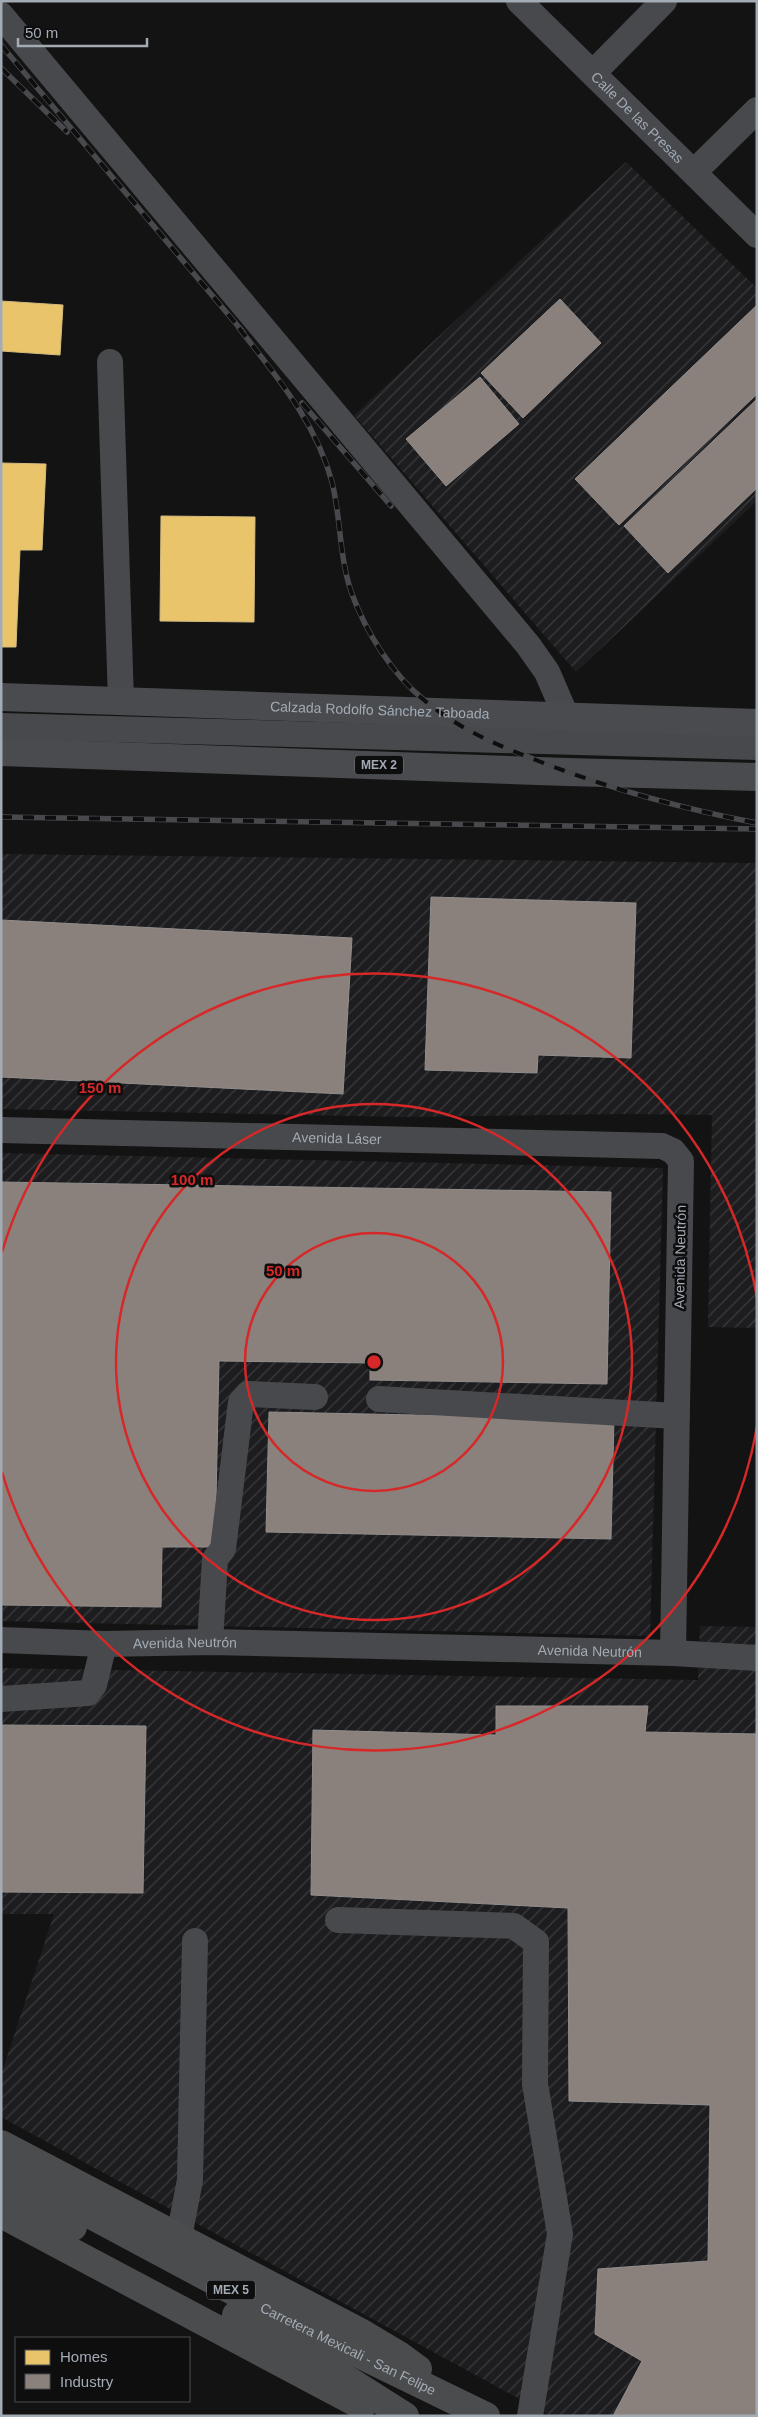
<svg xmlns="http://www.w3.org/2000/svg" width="758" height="2417" font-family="Arial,sans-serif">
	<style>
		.industrial { fill: url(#industrial-furrows) }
		.homes { fill: #e9c46a; stroke: #d4bc80 }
		.industry { fill: #8a817c; stroke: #928e8d }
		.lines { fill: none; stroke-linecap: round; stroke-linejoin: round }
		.minor { stroke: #47494c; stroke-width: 26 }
		.major { stroke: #494b4e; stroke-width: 28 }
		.highway { stroke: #4a4c4e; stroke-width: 28 }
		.rail-casing { stroke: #48494c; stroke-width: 5.5 }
		.rail { stroke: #0e0e0f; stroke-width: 4; stroke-dasharray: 11; stroke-linecap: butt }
		.ring { fill: none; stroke: #d62828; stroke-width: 2.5 }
		.labels { text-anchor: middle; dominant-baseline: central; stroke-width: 5; stroke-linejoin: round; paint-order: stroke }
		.shield { fill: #0e0e0f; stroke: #767c83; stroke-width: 1 }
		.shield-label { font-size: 12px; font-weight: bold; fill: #a3abb5 }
		.street-label { font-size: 14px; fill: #a3abb5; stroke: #0e0e0f }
		.centre { fill: #d62828; stroke: #0e0e0f; stroke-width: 2.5 }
		.ring-label { font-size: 15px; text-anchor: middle; font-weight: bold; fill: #d62828; stroke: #0e0e0f; stroke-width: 5; stroke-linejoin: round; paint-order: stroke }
	</style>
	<defs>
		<pattern id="industrial-furrows" width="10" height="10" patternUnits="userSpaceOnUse" patternTransform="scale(1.25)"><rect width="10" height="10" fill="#1d1d1f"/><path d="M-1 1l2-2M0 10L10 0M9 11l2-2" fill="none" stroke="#3b3b3d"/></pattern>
	</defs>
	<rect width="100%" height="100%" fill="#131313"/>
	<!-- industrial -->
	<path class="industrial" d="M626 162 757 288V501L576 672 354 415Z
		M1 854 757 863V1328L708 1327 712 1115 627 1114 402 1117 1 1109Z
		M1 1153 663 1168 650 1636 1 1621Z
		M700 1626 757 1627V2416H551L1 2117V2075L54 1914H1V1668L698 1680Z"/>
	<!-- homes -->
	<path class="homes" d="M1 301 63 305 60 355 1 351Z
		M1 463 46 464 42 550H20L16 647H1Z
		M161 516 255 517 254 622 160 621Z"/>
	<!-- industry -->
	<path class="industry" d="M560 299 601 343 523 418 481 373Z
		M757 305V394L619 525 575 479Z
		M480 377 519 424 446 486 406 439Z
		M757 399V488L668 573 624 526Z
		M431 897 636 903 631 1058 538 1055 537 1073 425 1070Z
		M1 920 352 938 343 1094 1 1077Z
		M1 1182 611 1192 607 1384 370 1380V1363L219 1361 215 1547H162L161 1607 1 1605Z
		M269 1412 614 1419 611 1539 266 1532Z
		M496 1706H648L645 1732 757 1734V2416H613L642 2361 595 2334 598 2269 708 2261 710 2105 569 2101 568 1908 311 1895 313 1730 496 1735Z
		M1 1725 146 1726 143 1893 1 1892Z"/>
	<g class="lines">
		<!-- minor -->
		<g class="minor">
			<path id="s1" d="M519 1 757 235"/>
			<path d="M1 15 528 645 547 672 566 716"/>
			<path d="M593 73 664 1"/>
			<path d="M694 172 757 110"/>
			<path d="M110 362 121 701"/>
			<path d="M1 726 757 747"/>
			<path id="s2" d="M1 1130 662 1146 673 1151 681 1161 673 1653"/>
			<path d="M379 1399 677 1416"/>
			<path id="s3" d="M1 1640 104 1644 210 1642 673 1653 757 1658"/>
			<path d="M210 1642 215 1559 223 1549 241 1402 248 1394 315 1397"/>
			<path d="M1 1699 88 1693 94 1685 104 1644"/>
			<path d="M338 1920 514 1926 536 1942 535 2084 560 2234 530 2416"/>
			<path d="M179 2237 190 2180 195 1941"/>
		</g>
		<!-- major -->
		<g class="major">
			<path id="s4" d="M1 697 757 723"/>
			<path d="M1 752 567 772 757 777"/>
		</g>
		<!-- highway -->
		<g class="highway">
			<path d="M1 2144 362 2333 399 2355 418 2369"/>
			<path id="s5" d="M1 2167 274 2313 486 2416"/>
			<path d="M1 2189 73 2227"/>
			<path d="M1 2214 362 2406"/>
			<path d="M236 2315 334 2371 405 2416"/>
		</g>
		<defs>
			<path id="rail" d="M1 45 243 332
				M1 68 67 132
				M239 328C276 376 316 422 332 482 341 518 339 558 352 594 366 632 392 674 424 700 460 730 499 746 541 762 611 789 683 809 757 823
				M302 403 391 506
				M1 817 757 829"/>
		</defs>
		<!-- rail casing -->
		<use href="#rail" class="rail-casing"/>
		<!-- rail -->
		<use href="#rail" class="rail"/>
	</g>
	<!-- distance rings -->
	<g class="ring">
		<circle cx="374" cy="1362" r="129"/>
		<circle cx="374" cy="1362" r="258"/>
		<path d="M757 1426A388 388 0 0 1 2 1472M2 1252A388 388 0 0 1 757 1298"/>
	</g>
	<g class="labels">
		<!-- shield labels -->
		<g class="shield">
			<rect x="355" y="755.5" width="48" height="19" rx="4"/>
			<rect x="207" y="2280.5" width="48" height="19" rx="4"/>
		</g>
		<g class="shield-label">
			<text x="379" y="765">MEX 2</text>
			<text x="231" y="2290">MEX 5</text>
		</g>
		<!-- street labels -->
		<g class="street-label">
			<text stroke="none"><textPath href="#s1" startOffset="166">Calle De las Presas</textPath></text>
			<text stroke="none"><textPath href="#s4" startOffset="379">Calzada Rodolfo Sánchez Taboada</textPath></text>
			<text stroke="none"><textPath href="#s2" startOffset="336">Avenida Láser</textPath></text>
			<text transform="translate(680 1257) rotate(-89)">Avenida Neutrón</text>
			<text stroke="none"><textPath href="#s3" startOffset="184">Avenida Neutrón</textPath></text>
			<text stroke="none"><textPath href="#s3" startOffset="589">Avenida Neutrón</textPath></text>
			<text stroke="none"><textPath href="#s5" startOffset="392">Carretera Mexicali - San Felipe</textPath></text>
		</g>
	</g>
	<circle cx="374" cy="1362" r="8" class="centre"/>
	<g class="ring-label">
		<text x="100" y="1093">150 m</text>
		<text x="192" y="1185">100 m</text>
		<text x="283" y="1276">50 m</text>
	</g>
	<!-- border -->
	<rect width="758" height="2417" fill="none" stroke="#a3abb5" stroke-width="5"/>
	<!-- legend -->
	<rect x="15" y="2337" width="175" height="65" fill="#0e0e0f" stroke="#4a4d51"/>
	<rect x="25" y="2350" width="25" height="15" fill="#e9c46a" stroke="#4a4d51"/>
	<text x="60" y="2362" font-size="15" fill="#a3abb5">Homes</text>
	<rect x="25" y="2374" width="25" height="15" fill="#8a817c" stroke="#4a4d51"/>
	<text x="60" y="2387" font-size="15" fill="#a3abb5">Industry</text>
	<!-- scale -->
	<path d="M18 38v8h129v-8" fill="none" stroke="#a3abb5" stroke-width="2.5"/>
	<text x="25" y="38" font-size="15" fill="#a3abb5" stroke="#0e0e0f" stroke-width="4" paint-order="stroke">50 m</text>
</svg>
